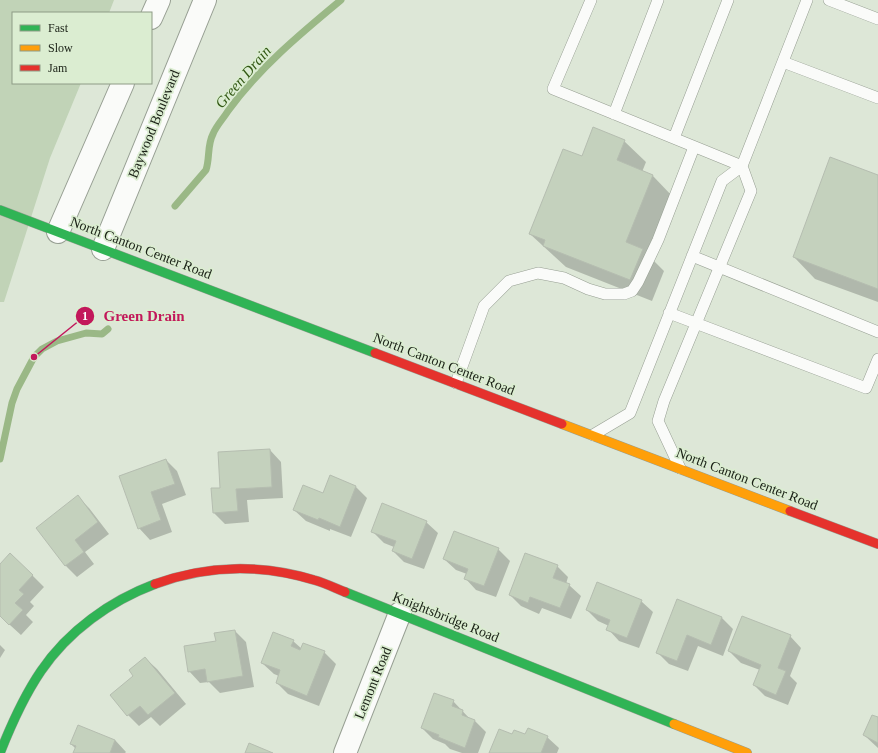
<svg xmlns="http://www.w3.org/2000/svg" width="878" height="753" font-family="Georgia,serif">
	<style>
		.green { fill: #c1d3b7 }
		.shadow { fill: #0003 }
		.lines { fill: none; stroke-linecap: round; stroke-linejoin: round }
		.stream { stroke: #9ab886; stroke-width: 7 }
		.building { fill: #c4d1bd; stroke: #b5bdb0 }
		.lane-casing { stroke: #979f93; stroke-width: 12 }
		.street-casing { stroke: #979f93; stroke-width: 24 }
		.fast-casing { stroke: #979f93; stroke-width: 10 }
		.slow-casing { stroke: #979f93; stroke-width: 10 }
		.jam-casing { stroke: #979f93; stroke-width: 10 }
		.lane { stroke: #fafbf9; stroke-width: 11 }
		.street { stroke: #fafbf9; stroke-width: 22 }
		.fast { stroke: #30b455; stroke-width: 9 }
		.slow { stroke: #ff9f0a; stroke-width: 9 }
		.jam { stroke: #e5322d; stroke-width: 9 }
		.labels { text-anchor: middle; dominant-baseline: central; stroke-width: 3.5; stroke-linejoin: round; paint-order: stroke }
		.street-label { font-size: 14px; fill: #1a2116; stroke: #dbedd1 }
		.water-label { font-size: 15px; font-style: italic; fill: #335815; stroke: #dbedd1 }
		.leader { fill: none; stroke: #c2185b; stroke-width: 1.5 }
		.callout-dot { fill: #c2185b; stroke: #dbedd1; stroke-width: 1.5 }
		.mark-label { font-size: 12px; text-anchor: middle; font-weight: bold; fill: #fff }
		.callout-label { font-size: 15px; text-anchor: middle; font-weight: bold; fill: #c2185b; stroke: #dbedd1; stroke-width: 3.5; stroke-linejoin: round; paint-order: stroke }
	</style>
	<rect width="100%" height="100%" fill="#dde7d7"/>
	<!-- green -->
	<path class="green" d="M0 0H114L109 13H13V83H81L50 158 4 302H0Z"/>
	<!-- shadow -->
	<path class="shadow" d="M624 141 646 162 642 172 653 176 674 198 650 257 664 271 652 301 566 267 530 234Z
		M878 176V302L815 279 794 257Z
		M270 450 281 462 283 498 247 500 249 522 225 524 214 513 221 489Z
		M166 460 177 471 186 495 162 504 172 532 150 540 139 528 120 476Z
		M331 476 356 487 367 498 351 537 330 529V531L306 521 294 510 323 494Z
		M78 497 89 508 109 534 85 552 94 564 77 577 66 566 38 528Z
		M426 522 438 533 424 569 404 562 393 551 394 547 384 543 372 531Z
		M498 549 510 561 496 597 476 590 465 578 467 574 456 570 444 559Z
		M0 565 32 575 44 587 30 602 34 606 26 615 33 622 21 635 0 616Z
		M557 566 568 577 566 584 569 585 581 596 571 619 542 608 539 614 521 606 510 595Z
		M641 601 653 612 639 648 619 641 608 629 609 626 598 621 587 610Z
		M678 601 722 618 733 629 723 656 698 646 688 671 669 664 658 653Z
		M235 631 246 642 254 687 220 693 209 682 200 683 189 671 217 642Z
		M790 636 801 648 790 676 797 683 788 705 765 696 754 685 760 670 741 663 729 651Z
		M293 641 302 649 324 652 336 664 319 706 288 694 277 683 279 676 274 674 262 663Z
		M0 645 5 650 0 658Z
		M145 658 157 669 186 704 160 726 151 717 139 726 128 715Z
		M453 701 470 719 475 721 486 732 478 753H462L450 749 445 744 433 739 422 728Z
		M878 719V748L864 735Z
		M526 735 547 737 559 748 557 753H490Z
		M115 740 126 752 125 753H74L76 749 71 744Z"/>
	<g class="lines">
		<!-- stream -->
		<path class="stream" d="M175 206 206 170C210 158 207 145 213 134 216 126 223 119 228 111 259 68 300 34 341 0
			M0 459 12 403 17 389 34 357 42 349 57 341 86 333 102 334 108 329"/>
	</g>
	<!-- building -->
	<path class="building" d="M593 127 625 140 617 160 653 175 626 242 643 249 630 280 543 246 545 240 529 234 563 149 582 156Z
		M830 157 878 175V289L793 257Z
		M270 449 272 487 236 489 238 511 213 513 211 488H220L218 452Z
		M166 459 175 484 151 492 161 520 138 529 119 476Z
		M330 475 356 486 340 527 319 518 318 520 293 510 303 485 323 493Z
		M78 495 98 522 75 540 84 552 65 566 36 528Z
		M382 503 427 521 412 559 392 551 396 541 371 532Z
		M454 531 499 548 484 586 464 579 468 569 443 559Z
		M10 553 33 575 19 590 24 594 15 603 23 610 9 625 0 616V564Z
		M525 553 558 565 553 578 570 584 560 608 530 597 528 603 509 595Z
		M597 582 642 600 627 638 606 630 610 620 586 610Z
		M677 599 722 617 711 645 687 635 677 661 656 653Z
		M742 616 791 635 778 668 786 671 776 695 753 685 761 665 728 651Z
		M235 630 243 676 207 682 205 669 188 672 184 646 216 641 214 633Z
		M273 632 294 640 291 646 300 650 303 643 325 651 307 696 276 683 280 670 261 663Z
		M145 657 175 693 148 715 140 706 127 716 110 695 133 676 129 670Z
		M434 693 454 700 452 706 463 710 462 715 475 720 465 748 438 737 439 735 421 728Z
		M872 715 878 717V743L863 735Z
		M78 725 115 740 110 753H73L76 746 70 744Z
		M528 728 548 736 541 753H489L499 729 512 734 514 730 525 734Z
		M249 743 273 753H245Z"/>
	<g class="lines">
		<defs>
			<path id="lane" d="M591 0 553 89 742 166 807 0
				M829 0 878 19
				M783 62 878 98
				M614 114 658 0
				M674 138 728 0
				M692 256 878 332
				M669 313 866 388 878 359
				M456 383 484 306 509 281 538 273 564 278 588 289 605 294H624L632 291 638 282 658 240 694 147
				M593 435 630 413 722 181 742 166 751 191 664 401 658 421 680 468"/>
			<path id="street" d="M151 18 159 0
				M58 232 123 83
				M103 249 205 0
				M345 753 400 613"/>
			<path id="fast" d="M0 210 375 353
				M345 592 674 724
				M0 753C11 725 24 696 41 671 68 631 110 601 155 584"/>
			<path id="slow" d="M562 424 790 511
				M674 724 747 753"/>
			<path id="jam" d="M375 353 562 424
				M790 511 878 544
				M155 584C207 565 262 564 314 580 325 583 335 588 345 592"/>
		</defs>
		<!-- lane casing -->
		<use href="#lane" class="lane-casing"/>
		<!-- street casing -->
		<use href="#street" class="street-casing"/>
		<!-- fast casing -->
		<use href="#fast" class="fast-casing"/>
		<!-- slow casing -->
		<use href="#slow" class="slow-casing"/>
		<!-- jam casing -->
		<use href="#jam" class="jam-casing"/>
		<!-- lane -->
		<use href="#lane" class="lane"/>
		<!-- street -->
		<use href="#street" class="street"/>
		<!-- fast -->
		<use href="#fast" class="fast"/>
		<!-- slow -->
		<use href="#slow" class="slow"/>
		<!-- jam -->
		<use href="#jam" class="jam"/>
	</g>
	<g class="labels">
		<!-- street labels -->
		<g class="street-label">
			<text transform="translate(154 124) rotate(-68)">Baywood Boulevard</text>
			<text transform="translate(141 248) rotate(21)">North Canton Center Road</text>
			<text transform="translate(444 364) rotate(21)">North Canton Center Road</text>
			<text transform="translate(747 479) rotate(21)">North Canton Center Road</text>
			<text transform="translate(446 617) rotate(22)">Knightsbridge Road</text>
			<text transform="translate(373 683) rotate(-68)">Lemont Road</text>
		</g>
		<!-- water labels -->
		<g class="water-label">
			<text transform="translate(243 77) rotate(-49)">Green Drain</text>
		</g>
	</g>
	<!-- callouts -->
	<path class="leader" d="M34 357L85 316"/>
	<g class="callout-dot">
		<circle cx="34" cy="357" r="4"/>
		<circle cx="85" cy="316" r="10"/>
	</g>
	<g class="mark-label">
		<text x="85" y="320">1</text>
	</g>
	<g class="callout-label">
		<text x="144" y="321">Green Drain</text>
	</g>
	<!-- legend -->
	<rect x="12" y="12" width="140" height="72" fill="#dbedd1" stroke="#8e9b86"/>
	<rect x="20" y="25" width="20" height="6" fill="#30b455" stroke="#8e9b86"/>
	<text x="48" y="32" font-size="12" fill="#1a2116">Fast</text>
	<rect x="20" y="45" width="20" height="6" fill="#ff9f0a" stroke="#8e9b86"/>
	<text x="48" y="52" font-size="12" fill="#1a2116">Slow</text>
	<rect x="20" y="65" width="20" height="6" fill="#e5322d" stroke="#8e9b86"/>
	<text x="48" y="72" font-size="12" fill="#1a2116">Jam</text>
</svg>
